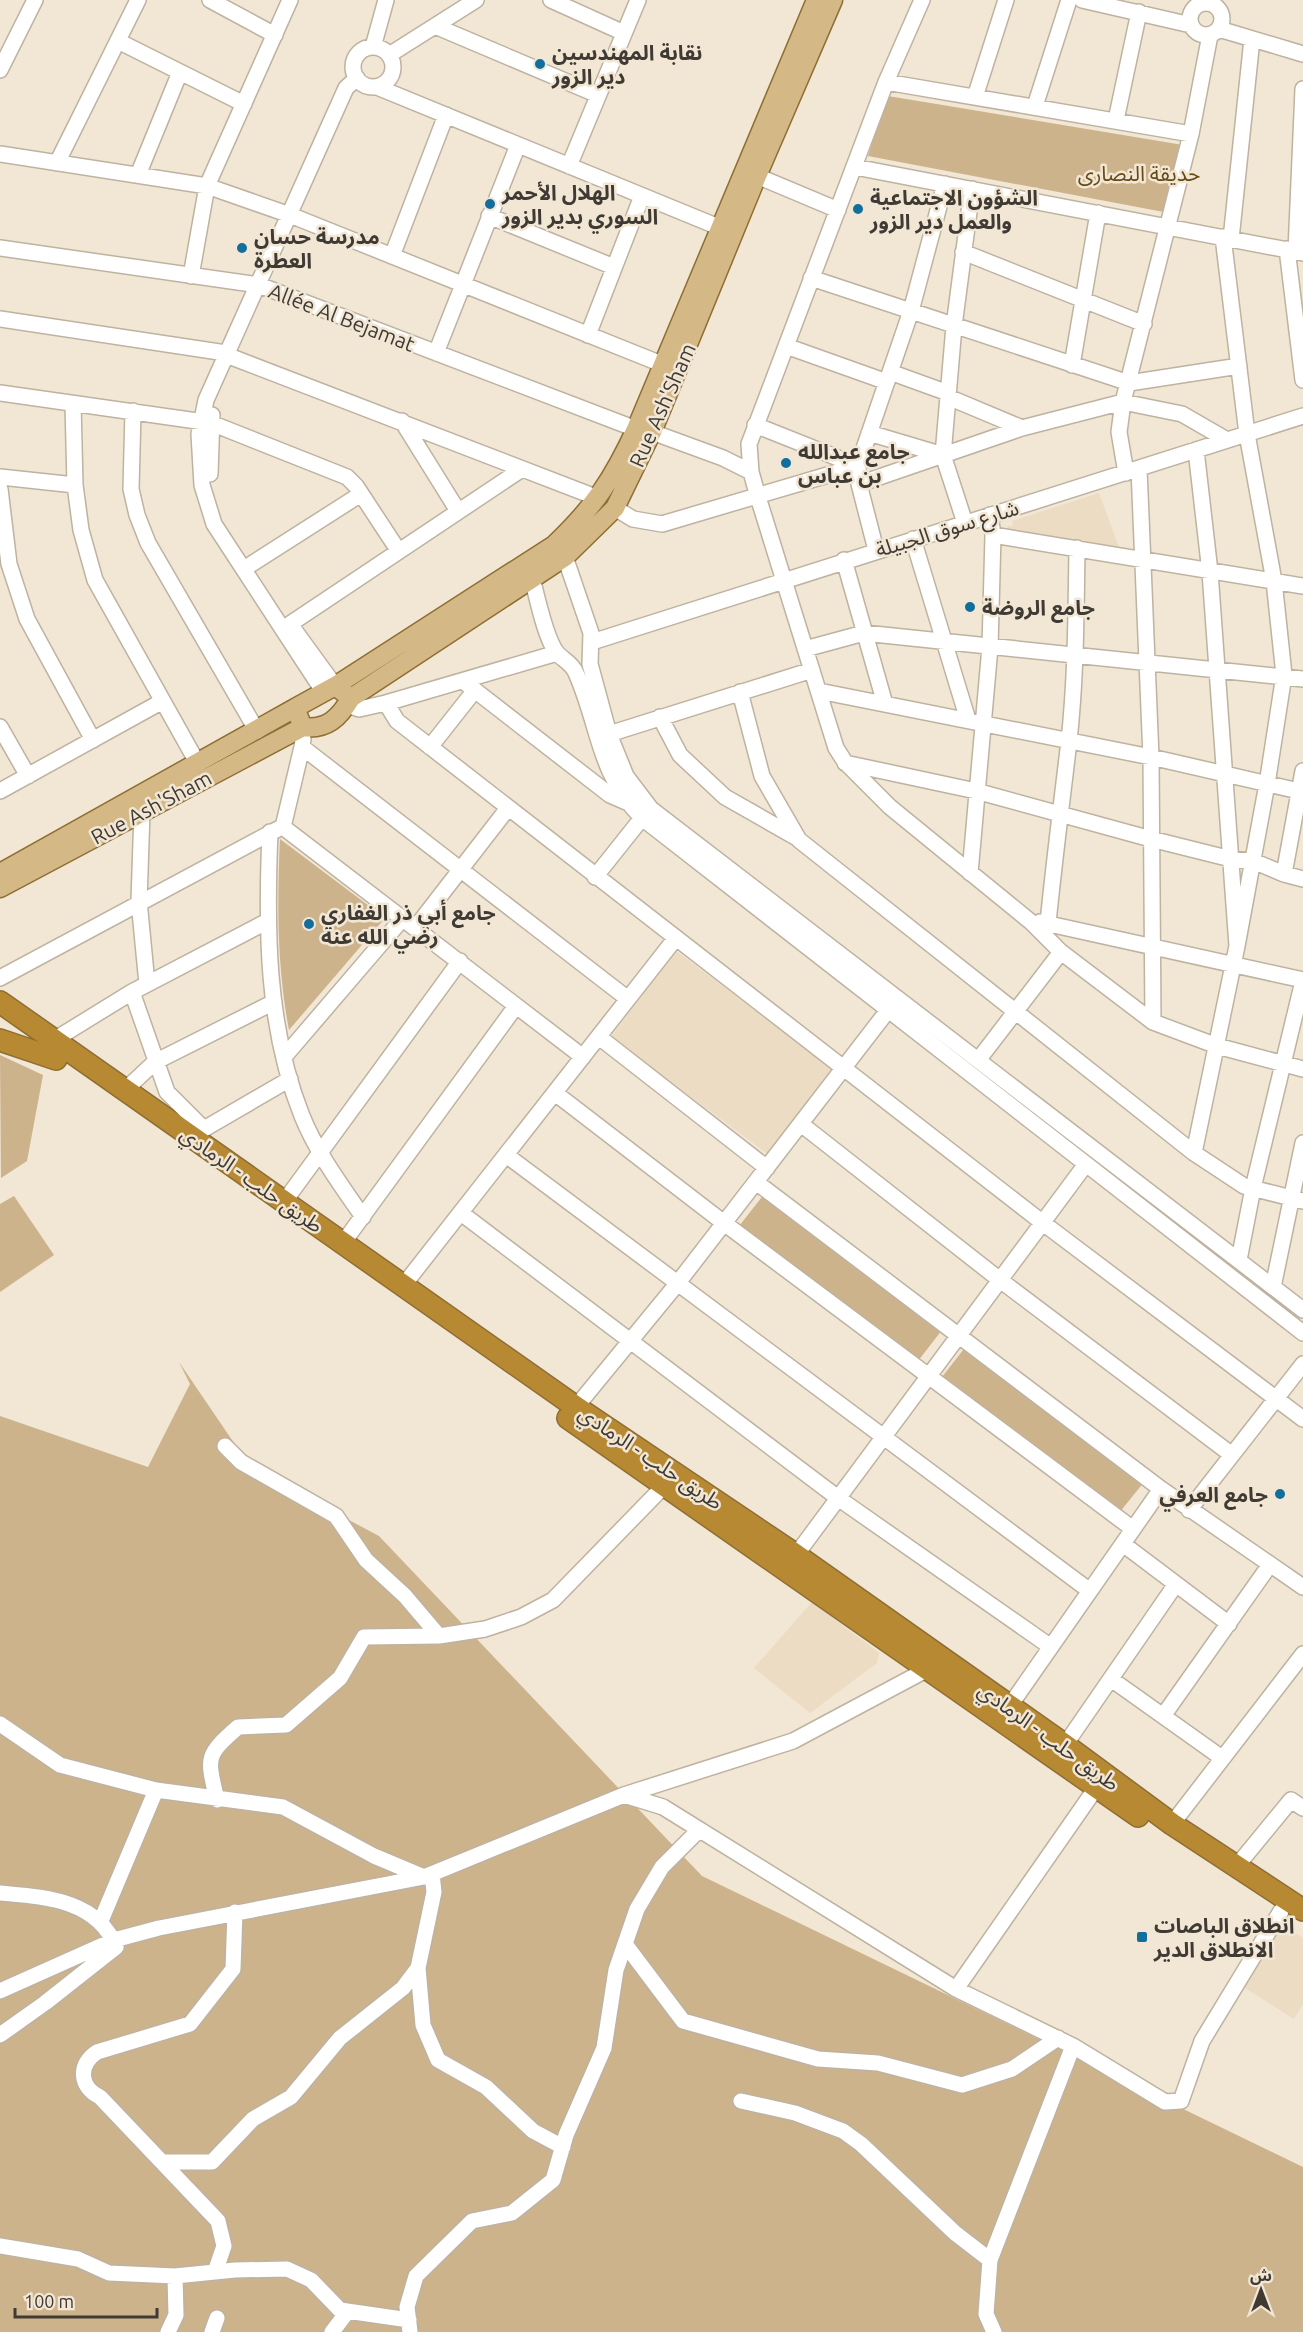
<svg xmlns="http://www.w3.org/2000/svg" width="1303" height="2332" font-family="Ubuntu,'Noto Sans Arabic',sans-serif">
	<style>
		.built { fill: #ebdcc3 }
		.green { fill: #cdb38c }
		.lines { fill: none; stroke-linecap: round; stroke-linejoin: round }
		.minor-casing { stroke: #beb2a1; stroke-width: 18 }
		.major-casing { stroke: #8e6e33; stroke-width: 21 }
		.highway-casing { stroke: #8e6e33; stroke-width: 24 }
		.minor { stroke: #fff; stroke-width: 15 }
		.major { stroke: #d4b885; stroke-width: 18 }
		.highway { stroke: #b88933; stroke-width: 21 }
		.poi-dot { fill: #126e9d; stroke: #f2e6d4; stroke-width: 2 }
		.labels { text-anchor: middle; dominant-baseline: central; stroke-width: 5; stroke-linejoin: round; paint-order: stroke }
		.poi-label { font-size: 21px; font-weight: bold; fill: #3f3b34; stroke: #f2e6d4; text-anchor: start }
		.park-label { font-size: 21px; fill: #664a17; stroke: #f2e6d4 }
		.street-label { font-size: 21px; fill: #3f3b34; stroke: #f2e6d4 }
	</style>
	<rect width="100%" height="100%" fill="#f2e6d4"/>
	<!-- built -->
	<path class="built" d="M1099 493 1120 550 1010 533 1007 526H1013L1012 521Z
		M676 951 834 1069 769 1155 611 1037Z
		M812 1602 879 1653 877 1663 810 1713 754 1668Z
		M1283 1925 1303 1938V2004L1294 2019 1245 1988Z"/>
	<!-- green -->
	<path class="green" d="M888 96 1183 145 1169 213 868 156Z
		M280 839 385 918 289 1030C277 966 277 904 280 839Z
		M0 1055 43 1075 27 1161 1 1178Z
		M765 1193 942 1330 918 1361 740 1225Z
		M14 1196 54 1255 0 1292V1204Z
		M967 1345 1144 1482 1119 1513 942 1377Z
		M179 1362 251 1468 379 1536 702 1876 1303 2167V2332H0V1416L148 1467 190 1384Z"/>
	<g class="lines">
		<defs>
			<path id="minor" d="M210 0 275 35
				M551 0 624 33
				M922 0 886 82 749 444 751 472 758 497 836 748 845 762 890 807 1031 922 1061 952 1153 1022 1217 1046 1303 1069
				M1082 0 1191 25
				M1190 19a16 16 0 1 1 32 0a16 16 0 1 1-32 0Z
				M435 26 598 95
				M1219 29 1303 54
				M118 41 244 104
				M373 47 386 0
				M353 67a20 20 0 1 1 40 0a20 20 0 1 1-40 0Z
				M389 55 476 0
				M0 70 35 0
				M886 82 1191 134
				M377 87 721 228
				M975 97 1006 0
				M1035 106 1069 0
				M1116 120 1139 12
				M0 154 207 186 290 215 664 365
				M57 163 138 0
				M569 166 638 0
				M855 167 1303 253
				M138 175 180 72
				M757 176 838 210
				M489 216 614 267
				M1223 237 1247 434 1274 581 1284 675 1267 784 1237 946
				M1231 239 1252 39
				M0 248 259 285 636 429
				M1287 249 1303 380
				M1296 251 1303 89
				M963 252 1144 324
				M392 256 446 115
				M191 276 207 186 290 0
				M811 278 1129 383 1239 366
				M0 319 226 353
				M588 335 642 196
				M786 346 887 382
				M436 353 518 145
				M234 358 598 498
				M1072 365 1098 213
				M890 372 948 393
				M0 393 211 423 347 477 356 486 398 550
				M948 397 1022 428
				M73 404 75 485 81 530 95 580 198 764
				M133 411 131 489 137 515 148 543 257 731
				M402 421 458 511
				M652 432 723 458 751 472
				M869 433 943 455
				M1139 469 1151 757 1153 1022
				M1126 473 1119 432 1123 402 1191 134 1210 35
				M210 474 212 415
				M0 477 75 485
				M859 484 1022 428 1123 402 1182 414 1227 440
				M0 489 9 564 27 619 93 740
				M615 508 633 519 662 524 858 466 755 425
				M965 523 943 455 954 326 972 189
				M993 535 1303 586
				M913 539 968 720
				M557 549 565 557 591 633 590 664 609 734 626 776 651 809 1303 1310
				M876 550 859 484 858 466 911 311 945 184
				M844 560 885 704
				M250 565 361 494
				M530 569C535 589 545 639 557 653 563 660 572 663 576 673 600 727 597 772 642 818L1303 1333
				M290 624 522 469
				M295 631 335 686
				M592 642 1303 416
				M805 649 864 633 1303 679
				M463 681 610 795 626 802
				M323 691 214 524 202 485 199 434 206 400 346 88 357 78
				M819 691 1151 757 1303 792
				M740 692 762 776 799 840 1194 1153 1244 1186 1303 1201
				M386 703 397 721 1043 1223 1303 1419
				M347 705 359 709 386 703 557 653
				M660 717 680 755 725 797 797 838
				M0 727 28 776
				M609 734 812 670
				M303 739 302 747 628 999
				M302 747 283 827 583 1057
				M430 747 475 690
				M845 763 976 791 1151 839 1231 859 1253 861 1284 874 1303 771
				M0 791 161 702
				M142 812 139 901 147 984
				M270 832C266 927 266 1026 302 1116 317 1153 341 1185 363 1217
				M970 873 990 647 993 535 990 515
				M1284 874 1303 879
				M595 877 642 818
				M1040 922 1303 980
				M1048 923C1054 862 1062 801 1069 741 1076 677 1076 613 1077 548
				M416 927 508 808
				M0 978 278 829
				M132 992 167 1092 204 1129 194 1139
				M599 1037 767 1168
				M54 1040 132 992 266 922
				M284 1057 403 918
				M979 1059 1061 952
				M125 1090 155 1062 274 1002
				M555 1093 724 1223 1133 1529
				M801 1124 1000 1280 1232 1455
				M204 1129 290 1079
				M1194 1153 1237 946 1210 572 1196 450
				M506 1155 1090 1591
				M756 1182 1161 1489 1303 1587
				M284 1202 460 961
				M461 1213 838 1498 1051 1647
				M343 1243 516 1006
				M1239 1260 1253 1188 1303 981
				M403 1286 675 939
				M1273 1287 1303 1143
				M576 1407 677 1284 889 1009
				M225 1446 241 1462 336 1516 366 1560 405 1596 439 1636
				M1189 1510 1303 1364
				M1123 1544 1229 1624
				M796 1555 1086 1164
				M1111 1679 1163 1716
				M1009 1707 1161 1489
				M0 1724 60 1765 156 1790 283 1807 374 1856 424 1877
				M1065 1745 1176 1584
				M1222 1758 1163 1716 1269 1566
				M624 1795 663 1807 956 1989 1073 2046 990 2260 986 2314 994 2332
				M217 1800C207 1757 205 1756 238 1727L286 1725 340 1678 364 1637 439 1636 485 1629 521 1617 553 1600 664 1486
				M1172 1824 1303 1654
				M1236 1867 1291 1800 1303 1808
				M432 1874 434 1892 418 1968 423 2025 438 2060 486 2087 533 2131 563 2147
				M0 1893C44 1897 97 1899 116 1947L45 2003 0 2035
				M100 1923 156 1790
				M625 1944 683 2021 818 2059 878 2063 962 2085 1012 2069 1058 2038
				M956 1989 1096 1788
				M0 1991 114 1940 159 1928 424 1877 624 1795 793 1741 926 1670
				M1073 2046 1165 2102 1181 2101 1202 2041 1281 1911
				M741 2101 795 2113 843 2131 861 2144 955 2233 990 2260
				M162 2162H212L253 2119 291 2097 340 2038 403 1988 418 1968
				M0 2246 78 2259 109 2273 175 2276 235 2270 287 2269 311 2280 340 2310 409 2320
				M215 2272 224 2246 218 2221 100 2097C79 2087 78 2065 97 2052L190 2024 233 1969 235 1912
				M168 2332 176 2315 175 2276
				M212 2332 217 2318
				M332 2332 348 2311
				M410 2332 407 2307 416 2276 472 2221 512 2213 553 2180 566 2135 604 2048 616 1970 637 1909 662 1867 699 1830"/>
			<path id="major" d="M335 686 351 698C339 718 327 730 303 727L295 708 335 686 554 545C594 507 613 479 636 429L816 0
				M351 698 565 557 615 508 652 432 757 176 833 0
				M0 873 295 708
				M0 888 303 727"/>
			<path id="highway" d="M0 1002 576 1407 796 1555 1065 1745 1172 1824 1303 1910
				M0 1040 56 1059
				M568 1418 1138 1816"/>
		</defs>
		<!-- minor casing -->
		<use href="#minor" class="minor-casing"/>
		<!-- major casing -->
		<use href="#major" class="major-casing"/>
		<!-- highway casing -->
		<use href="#highway" class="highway-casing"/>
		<!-- minor -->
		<use href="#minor" class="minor"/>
		<!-- major -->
		<use href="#major" class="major"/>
		<!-- highway -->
		<use href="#highway" class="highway"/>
	</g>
	<!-- markers -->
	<g class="poi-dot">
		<circle cx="540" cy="64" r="6"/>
		<circle cx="490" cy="204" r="6"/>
		<circle cx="858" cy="209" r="6"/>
		<circle cx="242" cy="248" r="6"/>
		<circle cx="786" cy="463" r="6"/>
		<circle cx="970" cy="607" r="6"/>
		<circle cx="309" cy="924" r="6"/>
		<circle cx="1280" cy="1494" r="6"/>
		<rect x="1136" y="1931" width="12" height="12" rx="3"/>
	</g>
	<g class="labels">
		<!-- poi labels -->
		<g class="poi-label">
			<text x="552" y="52">نقابة المهندسين<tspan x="552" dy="24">دير الزور</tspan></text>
			<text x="502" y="192">الهلال الأحمر<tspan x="502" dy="24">السوري بدير الزور</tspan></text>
			<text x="870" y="197">الشؤون الاجتماعية<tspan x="870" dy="24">والعمل دير الزور</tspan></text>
			<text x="254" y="236">مدرسة حسان<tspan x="254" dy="24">العطرة</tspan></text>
			<text x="798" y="451">جامع عبدالله<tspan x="798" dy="24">بن عباس</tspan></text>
			<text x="982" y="607">جامع الروضة</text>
			<text x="321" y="912">جامع أبي ذر الغفاري<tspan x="321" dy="24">رضي الله عنه</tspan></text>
			<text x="1268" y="1494" text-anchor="end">جامع العرفي</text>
			<text x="1154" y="1925">انطلاق الباصات<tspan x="1154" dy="24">الانطلاق الدير</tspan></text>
		</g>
		<!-- park labels -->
		<g class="park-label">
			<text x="1139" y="173">حديقة النصارى</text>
		</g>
		<!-- street labels -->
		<g class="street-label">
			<text transform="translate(342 317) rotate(21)">Allée Al Bejamat</text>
			<text transform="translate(662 405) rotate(-66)">Rue Ash'Sham</text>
			<text transform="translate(947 528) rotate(-17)">شارع سوق الجبيلة</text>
			<text transform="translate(151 807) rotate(-28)">Rue Ash'Sham</text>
			<text transform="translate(252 1179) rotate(35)">طريق حلب - الرمادي</text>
			<text transform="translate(651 1457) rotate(34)">طريق حلب - الرمادي</text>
			<text transform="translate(1049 1736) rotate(36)">طريق حلب - الرمادي</text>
		</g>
	</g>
	<!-- north arrow -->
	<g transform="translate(1261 2290)" stroke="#f2e6d4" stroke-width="4.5" paint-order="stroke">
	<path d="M0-4.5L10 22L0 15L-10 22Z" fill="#3f3b34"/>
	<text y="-9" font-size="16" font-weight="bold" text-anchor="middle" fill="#3f3b34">ش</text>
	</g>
	<!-- scale -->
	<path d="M15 2308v9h142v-9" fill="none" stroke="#3f3b34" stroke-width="3"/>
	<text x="24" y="2308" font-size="18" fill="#3f3b34" stroke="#f2e6d4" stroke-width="4.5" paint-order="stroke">100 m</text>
</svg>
